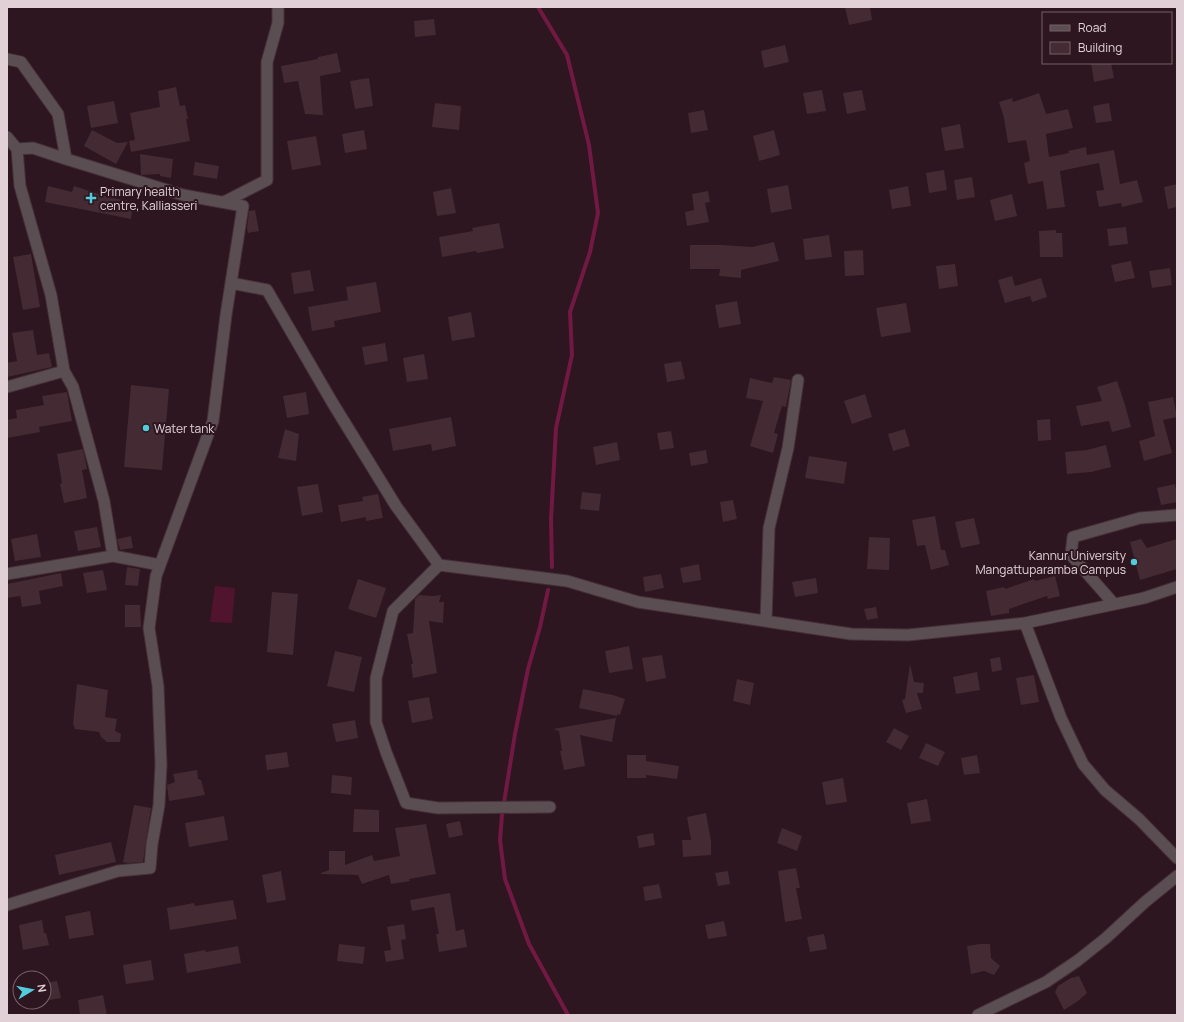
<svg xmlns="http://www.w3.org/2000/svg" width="1184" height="1022" font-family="Manrope,sans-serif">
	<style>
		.green { fill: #51142f }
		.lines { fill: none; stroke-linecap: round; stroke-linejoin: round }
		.stream { stroke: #721943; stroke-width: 4 }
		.building { fill: #432a33 }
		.street-casing { stroke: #463039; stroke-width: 13 }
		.street { stroke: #5b4e52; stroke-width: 11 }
		.poi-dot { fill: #53cbda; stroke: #2d161f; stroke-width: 1.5 }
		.labels { text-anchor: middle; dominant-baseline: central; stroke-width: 4; stroke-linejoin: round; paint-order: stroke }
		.poi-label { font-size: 12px; fill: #e1d1d6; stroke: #2d161f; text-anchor: start }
	</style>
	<rect width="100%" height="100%" fill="#2d161f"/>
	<!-- green -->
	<path class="green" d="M215 586 235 588 232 623 210 622Z"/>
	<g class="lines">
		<!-- stream -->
		<path class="stream" d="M538 7 567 55 589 145 598 213 590 252 570 312 572 355 556 428 551 520 552 567
			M548 590 540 627 528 669 515 734 502 815 500 840 505 879 529 944 568 1015"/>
	</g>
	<!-- building -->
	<path class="building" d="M845 7H870L872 20 849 25Z
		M434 19 436 35 415 37 414 21Z
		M785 45 789 62 764 68 761 51Z
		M337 53 341 72 320 76 323 115 305 114 298 81 284 83 281 66 318 59V57Z
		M1091 63H1111L1114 78 1094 82Z
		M369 78 373 106 355 109 350 81Z
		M176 87 180 106 185 105 188 119H186L190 141 131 152 129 141 135 140 130 113 160 107 158 91Z
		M822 90 826 111 807 114 803 93Z
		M862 90 866 110 847 114 843 93Z
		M1039 93 1046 114 1068 109 1073 128 1046 134 1049 157 1069 153 1068 151 1086 147 1087 155 1114 150 1120 184 1137 180 1143 202 1122 207 1121 203 1099 207 1096 191 1104 190 1099 163 1060 171 1065 207 1047 209 1043 181 1028 184 1024 163 1030 161 1026 140 1008 143 1004 118 999 102 1012 98 1013 102Z
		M114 101 118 123 91 128 87 106Z
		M435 103 461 106 459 130 432 127Z
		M1109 103 1112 121 1096 123 1093 106Z
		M704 110 708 130 691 133 688 113Z
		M960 124 964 148 945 151 941 128Z
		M92 130 117 143 128 142 116 164 84 146Z
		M364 130 367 149 345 153 342 134Z
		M774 130 780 155 759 161 753 136Z
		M316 136 321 165 292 170 287 141Z
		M140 154 173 159 171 178 160 176V174L141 175Z
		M195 162 219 166 217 179 193 175Z
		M944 170 947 190 929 193 926 173Z
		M972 177 975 197 957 200 954 180Z
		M1177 184V207L1168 209 1164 187Z
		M788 185 792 209 771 213 767 189Z
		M48 186 72 192 74 186 108 197 133 202 131 219 45 202Z
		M908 186 911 206 892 209 889 190Z
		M451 188 456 213 437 216 433 192Z
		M708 191 710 202 705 203 709 222 687 226 685 212 694 210 692 194Z
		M1012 194 1017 216 995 221 990 200Z
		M255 210 259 231 248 233 247 228 249 211Z
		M499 223 504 248 477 253 476 251 442 257 439 237 473 231 472 228Z
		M1126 227 1128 244 1109 246 1107 229Z
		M1056 230V233H1062L1063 257H1040L1039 231Z
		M829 235 832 257 805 260 803 239Z
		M774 242 779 261 741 270V278L719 276 720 269H690V245H721L752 247Z
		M863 250 864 275 845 276 844 251Z
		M31 254 40 307 23 310 13 257Z
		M1131 261 1135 278 1115 282 1111 265Z
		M955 264 958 286 939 289 936 266Z
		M1170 268 1172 285 1152 288 1149 271Z
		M310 270 314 291 294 294 291 273Z
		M1012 276 1015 286 1041 278 1047 297 1032 302 1030 296 1005 303 998 280Z
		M376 282 381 312 334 321 335 327 312 331 308 307 348 300 346 287Z
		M737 301 741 324 719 328 715 305Z
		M906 303 911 332 881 337 876 308Z
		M471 312 475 337 452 341 448 317Z
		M33 330 37 355 49 353 52 367 7 377V363L17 361 12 333Z
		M385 343 388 361 365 365 362 347Z
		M424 354 428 379 407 382 403 358Z
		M681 361 685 379 667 382 664 364Z
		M774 377 791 380 786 407 782 406 774 433 778 434 773 453 750 446 763 401 746 398 750 378 772 383Z
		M1117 381 1125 405 1131 427 1112 432 1109 421 1081 426 1076 406 1102 401 1097 387Z
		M131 385 169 389 162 470 124 467Z
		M67 392 72 421 39 427 40 432 7 438V420L17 418 16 410 44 405 42 396Z
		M306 392 309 414 287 418 283 396Z
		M865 394 872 417 852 424 844 401Z
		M1173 397 1177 417 1163 420 1172 453 1144 461 1139 441 1155 436 1148 402Z
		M451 417 456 446 432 451 431 444 393 451 389 429Z
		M1050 419 1051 440 1038 441 1037 420Z
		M285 429 299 434 296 461 278 458Z
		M905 429 910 446 893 451 888 434Z
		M671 431 674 448 660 450 657 433Z
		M617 442 620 460 596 465 593 447Z
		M1106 445 1111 467 1091 472 1067 474 1065 452 1087 450Z
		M83 449 87 469 82 470 87 498 64 503 60 484 62 483 57 454Z
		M706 450 708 463 691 466 689 453Z
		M809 456 847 462 844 484 805 478Z
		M318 484 323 512 302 516 297 487Z
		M1175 484 1177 494V502L1161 505 1157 488Z
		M582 492 601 494 599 511 580 509Z
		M378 494 383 518 366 521V517L341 522 338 505 363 501 362 497Z
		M733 500 737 519 723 522 720 502Z
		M935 516 941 550H945L949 565 931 570 925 545 917 546 912 520Z
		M974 518 980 544 961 548 955 522Z
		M97 527 101 547 78 551 74 531Z
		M37 534 41 557 15 561 11 539Z
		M131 536 133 548 120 550 117 539Z
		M869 537 890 538 889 570 867 569Z
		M1141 539 1147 548 1177 539V569L1140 580 1130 542Z
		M699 564 701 580 683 583 680 568Z
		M127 567 140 569 138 586 125 585Z
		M103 570 107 590 87 593 83 573Z
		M61 573 63 586 39 591 41 604 22 607 20 596 7 598V584Z
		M661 574 664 588 645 592 643 577Z
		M1055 576 1060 596 1048 599 1047 596 1009 609V613L991 616 986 591 1004 587 1005 589 1034 579 1035 581Z
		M816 578 818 593 795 597 792 582Z
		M358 579 386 588 376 618 348 609Z
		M272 592 298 594 293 655 267 652Z
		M419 595 432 596 441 595 439 602H444L443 623 429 621 437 673 413 678 411 664H413L407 634 413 633 415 599Z
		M125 605H140L141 627H125Z
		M876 607 878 618 867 620 864 609Z
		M629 646 633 669 609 673 605 651Z
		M335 651 362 657 354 692 327 686Z
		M662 655 666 678 646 682 642 658Z
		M1000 657 1002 670 992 672 990 659Z
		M910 664 914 682 924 683 923 693H917L922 709 906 713 902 700 905 699Z
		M977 672 980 690 956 694 953 677Z
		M1034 675 1039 702 1021 705 1016 678Z
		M737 679 754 683 750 705 733 701Z
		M77 684 108 690 105 717 117 719 115 731 121 734 120 742H107L101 737 99 732 75 729 73 724Z
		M583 689 613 695 625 699 620 715 617 714V716L579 708Z
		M429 697 433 719 412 723 408 701Z
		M616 718 612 742 580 735 585 766 564 770 560 751H562L559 731 553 729Z
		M355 720 358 738 336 742 332 724Z
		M894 728 909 736 901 750 886 742Z
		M926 743 945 752 938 766 919 758Z
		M287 752 289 767 267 770 265 755Z
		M627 755H646V761L679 766 677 779 646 775V778H627Z
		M977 755 980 773 964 775 961 758Z
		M197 770 198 779 201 780 205 795 169 801 167 785 175 782 173 774Z
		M332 775 352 777 351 795 331 793Z
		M843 778 847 802 826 805 822 782Z
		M927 799 931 821 911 824 907 803Z
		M134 805 151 808 143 862 128 863 123 862Z
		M354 809 379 810V832H353Z
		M706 813 711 841V855L683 857 682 840H691L687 817Z
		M224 816 228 840 189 847 185 823Z
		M460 821 463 835 449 838 446 824Z
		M426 824 436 874 409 879 410 881 391 884 389 875 362 884 358 875 321 874V873L329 870V851H345V865L372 855 374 861 400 856 395 828Z
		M782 828 802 836 797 851 777 843Z
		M653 833 655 845 639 848 637 836Z
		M111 842 116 862 59 875 55 855Z
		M796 868 800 888H796L802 919 785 922 778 871Z
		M281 871 286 900 267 903 262 875Z
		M728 871 730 884 718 886 715 873Z
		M659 884 662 898 645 901 643 887Z
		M450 893 456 931 464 929 467 947 439 952 436 934H439L434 907 412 911 410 900Z
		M233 900 237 919 170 930 167 908 194 903 195 906Z
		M90 911 94 935 69 939 65 916Z
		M42 920 44 933H46L49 945 23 950 19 925Z
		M724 921 727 936 708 939 705 925Z
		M404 924 406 939 401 940 404 959 386 962 384 951 391 950 387 927Z
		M824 934 827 949 810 952 807 937Z
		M339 944 365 947 363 964 337 961Z
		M980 944H990L991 958 1000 966 994 975 984 971 971 974 967 946Z
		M238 946 241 963 187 973 184 954 205 950 206 952Z
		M151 960 154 980 126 984 123 965Z
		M1079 976 1087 993 1078 1001 1064 1010 1055 992 1058 986 1071 978Z
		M57 981 61 998 44 1001V983Z
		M103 995 107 1015H80L78 1000Z"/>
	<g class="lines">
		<defs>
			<path id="street" d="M7 59 21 62 58 114 66 159 183 195 243 206 226 315 213 421 156 576 149 628 158 686 161 765 159 805 152 844 150 868 118 871 7 905
				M7 137 17 149 20 186 51 295 64 371 73 387 104 501 113 556
				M17 149 33 148 66 159
				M224 202 267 180V62L278 23V7
				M231 283 267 290 332 402 396 506 439 565 567 581 638 602 851 634 908 635 1025 623 1144 598 1177 587
				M7 387 64 371
				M439 565 393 611 376 678V722L386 752 406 803 438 808 550 807
				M7 574 113 556 160 565
				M1114 604 1071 555 1073 537 1140 518 1177 515
				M766 621 769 528 788 448 798 380
				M1025 623 1061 718 1083 764 1105 790 1139 819 1177 858
				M978 1015 1046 982 1077 961 1106 938 1145 902 1177 876"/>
		</defs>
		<!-- street casing -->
		<use href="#street" class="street-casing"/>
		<!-- street -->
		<use href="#street" class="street"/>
	</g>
	<!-- markers -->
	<g class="poi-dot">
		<path d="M89 192h4v4h4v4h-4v4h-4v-4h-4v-4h4z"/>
		<circle cx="146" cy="428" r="4"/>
		<circle cx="1134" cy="562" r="4"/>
	</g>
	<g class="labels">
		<!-- poi labels -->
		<g class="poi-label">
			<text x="100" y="191">Primary health<tspan x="100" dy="14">centre, Kalliasseri</tspan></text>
			<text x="154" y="428">Water tank</text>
			<text x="1126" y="555" text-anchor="end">Kannur University<tspan x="1126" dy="14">Mangattuparamba Campus</tspan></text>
		</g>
	</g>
	<!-- border -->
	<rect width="1184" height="1022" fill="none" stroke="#e1d1d6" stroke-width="16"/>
	<!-- legend -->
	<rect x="1042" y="12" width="130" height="52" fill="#2d161f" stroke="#756168"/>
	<rect x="1050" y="25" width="20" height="6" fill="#5b4e52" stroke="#756168"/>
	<text x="1078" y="32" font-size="12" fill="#e1d1d6">Road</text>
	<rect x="1050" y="42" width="20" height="12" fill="#432a33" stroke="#756168"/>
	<text x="1078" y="52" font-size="12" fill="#e1d1d6">Building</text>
	<!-- north arrow -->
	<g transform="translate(32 990) rotate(80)"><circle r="19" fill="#2d161f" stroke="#756168"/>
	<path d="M0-3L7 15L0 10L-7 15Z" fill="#53cbda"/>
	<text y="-6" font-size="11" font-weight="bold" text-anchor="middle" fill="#e1d1d6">N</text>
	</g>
</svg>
